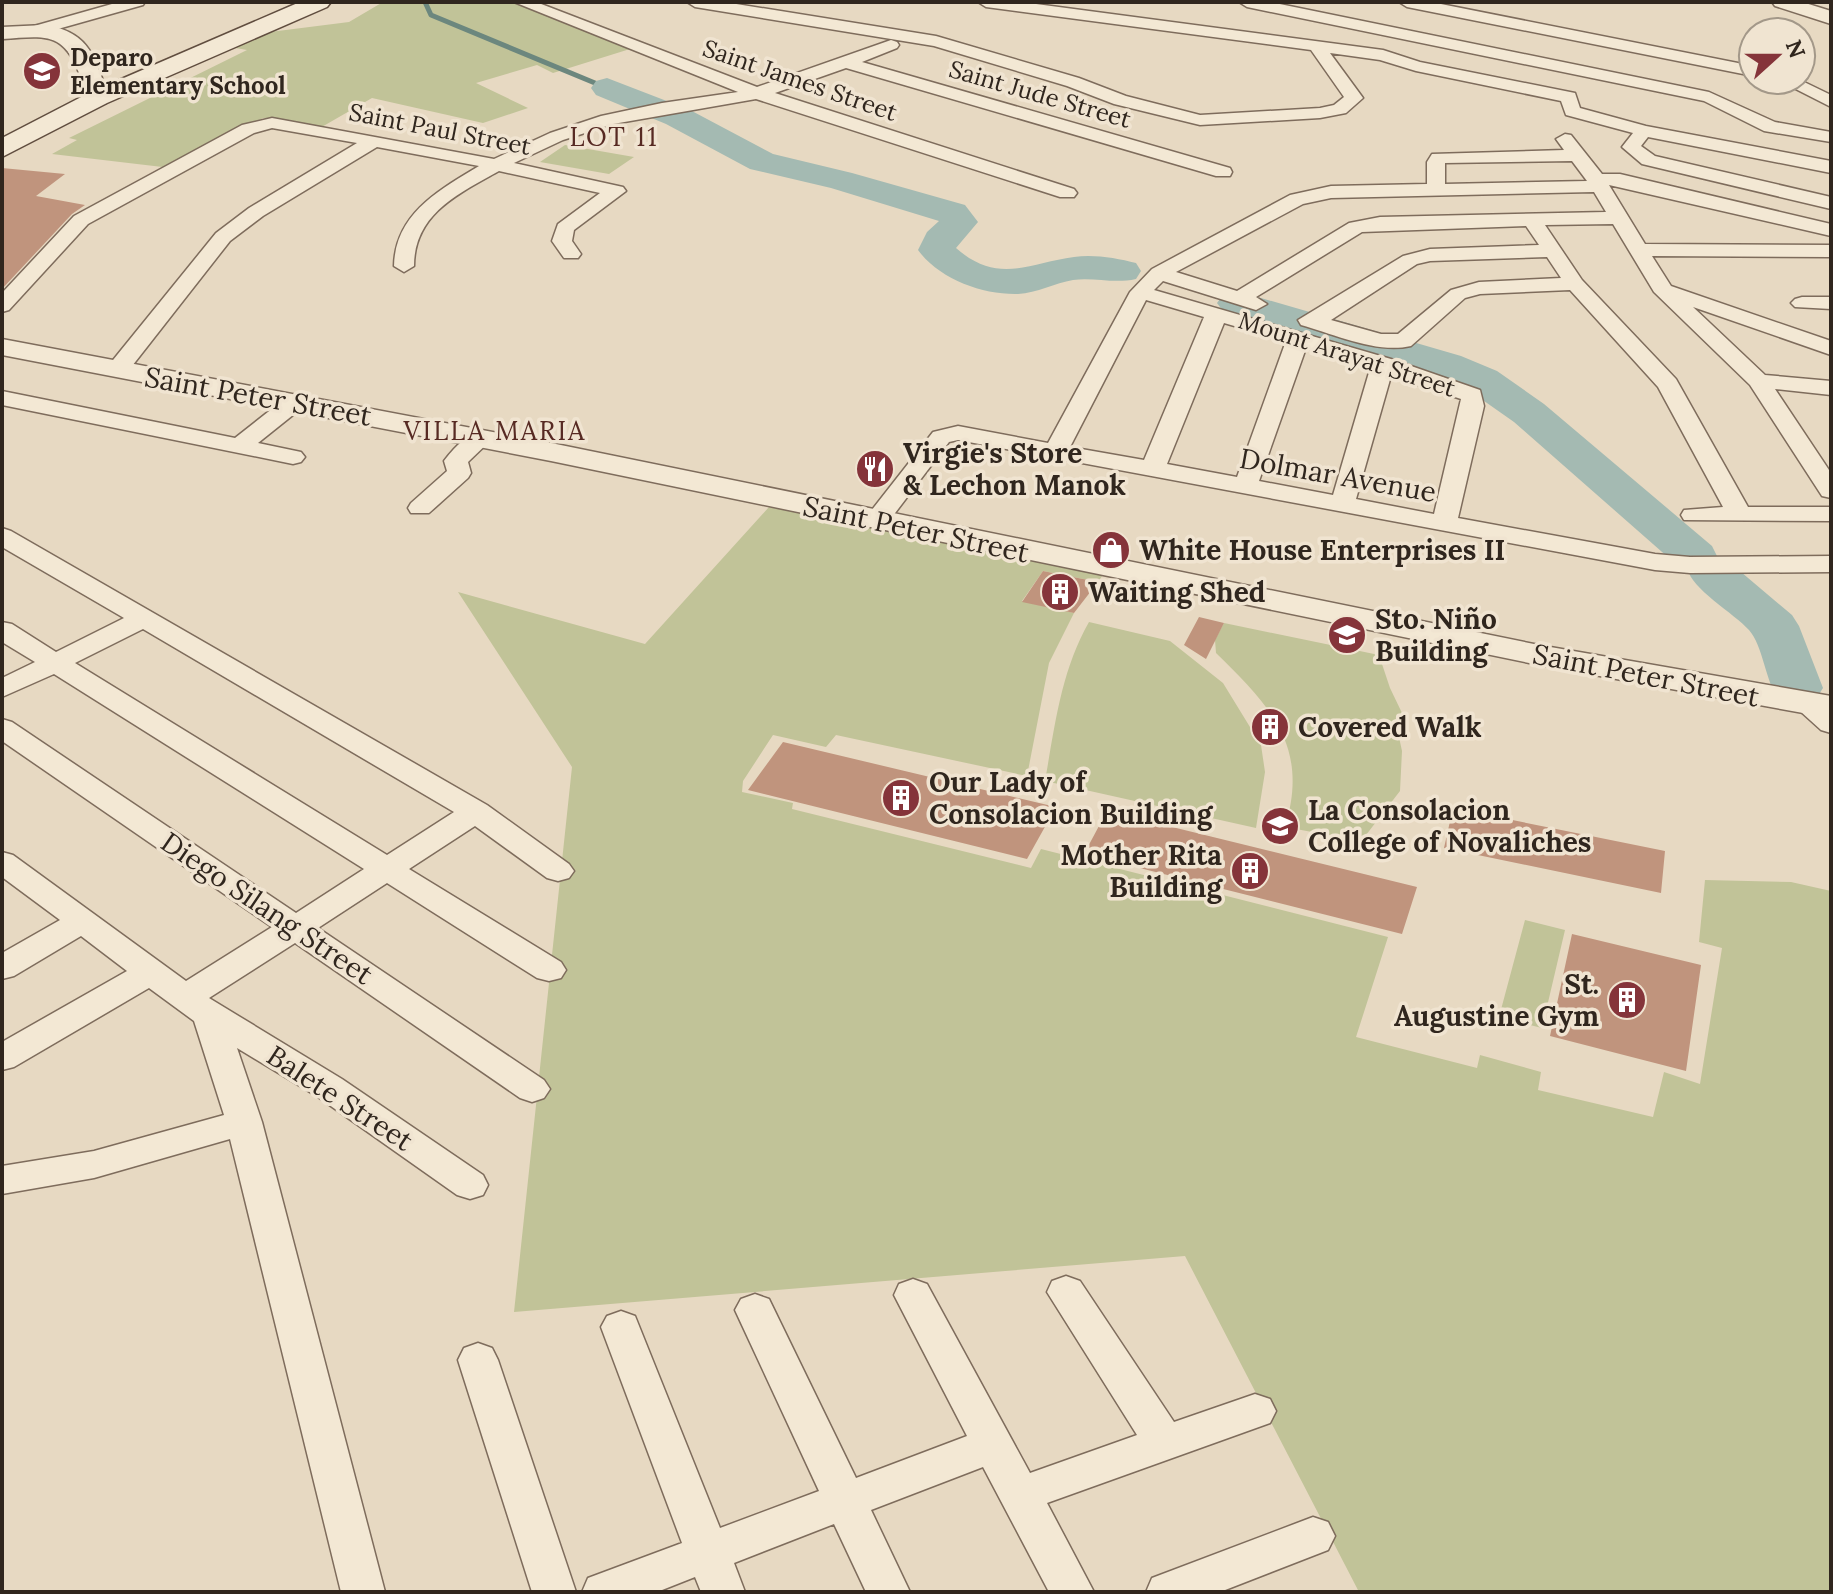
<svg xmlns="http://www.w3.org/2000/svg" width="1833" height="1594" font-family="Lora,serif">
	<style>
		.green { fill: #c1c398 }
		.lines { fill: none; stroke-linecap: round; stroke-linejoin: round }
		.stream { stroke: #6c877e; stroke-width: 5 }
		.river { fill: #a4bab2; fill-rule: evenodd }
		.building { fill: #c0947d }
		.minor-casing { stroke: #7e6c5c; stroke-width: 3 }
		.tertiary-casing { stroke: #7e6c5c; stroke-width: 3 }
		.secondary-casing { stroke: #604d3f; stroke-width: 3 }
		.minor { fill: #f3e8d4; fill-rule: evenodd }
		.tertiary { fill: #f3e8d4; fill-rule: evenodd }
		.secondary { fill: #f3e8d4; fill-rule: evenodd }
		.labels { text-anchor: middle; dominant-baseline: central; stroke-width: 7; stroke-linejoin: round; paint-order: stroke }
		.far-poi-label { font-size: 24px; font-weight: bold; fill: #30261e; stroke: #f0e4d1; text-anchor: start }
		.far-street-label { font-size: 24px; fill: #30261e; stroke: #f0e4d1 }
		.far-neighbourhood-label { font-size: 26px; letter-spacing: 2px; fill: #572a23; stroke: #f0e4d1 }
		.street-label { font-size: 28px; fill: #30261e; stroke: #f0e4d1 }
		.poi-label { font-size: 28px; font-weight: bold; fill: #30261e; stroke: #f0e4d1; text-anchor: start }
	</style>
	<rect width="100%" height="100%" fill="#e7d9c2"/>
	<!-- green -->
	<path class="green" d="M383 2H514L630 49 553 73 537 65 476 83 528 108 483 123 372 98 320 128 263 118 171 168 52 154 77 140 69 138 247 50 224 46 254 34 349 22Z
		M565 145 634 157 609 174 540 162Z
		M769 507 1104 573 1098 582 1043 571 1022 601 1074 613 1049 663 1027 776 836 735 826 747 773 735 743 781 742 792 793 803 792 809 1031 868 1041 849 1388 937 1356 1037 1477 1068 1480 1055 1541 1072 1538 1090 1653 1117 1664 1072 1700 1084 1722 948 1699 942 1705 880 1791 882 1831 891V1592H1359L1185 1256 514 1312 572 767 458 592 645 644Z
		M1089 622 1170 641 1223 683 1261 745 1265 772 1256 828 1045 781C1055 725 1061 671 1089 622Z
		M1224 623 1379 655 1390 688 1402 713 1397 728 1402 751 1400 791 1366 835 1350 839 1285 827C1310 746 1270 706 1216 653L1215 640Z
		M1525 920 1565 930 1542 1028 1499 1017Z"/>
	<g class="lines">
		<!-- stream -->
		<path class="stream" d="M425 2 431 15 607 88"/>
		<!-- river -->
		<path class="river" d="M607 78 690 110 773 154 852 173 965 205 978 222 956 248C998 285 1029 263 1074 257 1093 254 1117 258 1136 263L1141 271 1136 279C1114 284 1094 277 1073 280 1055 283 1037 293 1018 294 983 295 939 279 918 250L927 232 939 221 831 188 750 169 666 124 596 95 591 88 596 81Z
			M1237 291 1461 356 1497 371 1544 404 1712 546 1718 558 1728 561 1792 615 1799 626 1823 688 1816 699 1797 704 1778 699C1765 679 1763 646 1749 630 1735 614 1690 588 1688 569L1678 566 1514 422 1467 389 1431 374 1223 311 1217 303 1223 295Z"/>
	</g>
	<!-- building -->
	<path class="building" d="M2 168 65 174 36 196 85 205 72 214 2 289Z
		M1043 571 1098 582 1074 613 1022 602Z
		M1199 617 1224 623 1206 659 1184 645Z
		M783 742 1056 807 1027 859 748 790Z
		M1453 808 1665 851 1661 893 1444 848Z
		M1107 811 1417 887 1402 934 1084 854Z
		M1572 934 1701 965 1686 1071 1550 1036Z"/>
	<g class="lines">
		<defs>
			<path id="minor" d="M119 2H145L143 5 33 36 25 31 27 28Z
				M514 2H536L757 87 891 40 897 42 899 45 897 48 862 62 1230 168 1232 172 1230 176H1216L846 68 775 93 1074 189 1077 193 1074 197H1060L756 99 613 124 563 140 514 163 623 187 626 191 574 230 572 241 581 254 578 258H564L552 241 558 224 600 193 499 171C458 194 414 214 414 266L404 272 394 266C395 214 439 190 479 166L377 147 263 216 230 241 125 375H109L106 370 109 365 216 233 249 208 357 143 272 128 254 133 88 224 9 310 2 312V293L74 216 242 125 272 118 494 159 550 133 601 116 662 103 738 92Z
				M687 2H724L936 36 1079 78 1126 96 1200 115 1320 108 1334 105 1344 97 1311 50 986 7 978 2H1021L1383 50 1420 62 1575 93 1580 108 1646 126 1831 161V173L1648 137 1641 146 1655 156 1831 197V209L1642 164 1622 147 1633 133 1566 115 1561 101 1416 71 1380 60 1330 53 1363 98 1346 113 1320 118 1200 125 1114 104 1067 86 934 46 695 7Z
				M1239 2H1270L1709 92 1775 122 1831 132V142L1764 131 1704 101 1247 7Z
				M1399 2H1431L1753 66V76L1407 7Z
				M1778 80H1800L1831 95V107Z
				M1565 134 1571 135 1602 174H1620L1831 224V236L1609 185 1645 244 1831 245V257L1652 256 1671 286 1831 341V355L1693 307 1765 375 1831 381V395L1775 389 1831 473V498L1822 496 1750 385 1654 292 1613 224 1545 225 1582 280 1676 379 1748 507H1831V521L1684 520 1681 515 1684 510 1723 507 1658 387 1570 290 1480 294 1465 298 1411 346C1376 354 1334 334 1301 325L1298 320 1403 256 1430 249 1539 245 1526 226 1362 232 1256 297 1267 304 1256 310 1163 281 1154 290 1391 359 1480 390 1484 406 1458 518 1655 554 1690 557 1831 556V572L1690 573 1655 570 958 440 949 442 886 525H868L864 520 933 432 958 426 1048 443 1130 292 1152 269 1290 195 1331 186 1427 184V162L1432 154 1564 150 1556 139ZM1572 161 1587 181 1445 184V163ZM1594 192 1606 212 1380 217 1349 223 1237 291 1176 272 1303 204 1331 198ZM1547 257 1561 278 1479 282 1451 290 1398 334H1381L1331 320 1417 264 1430 261ZM1146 300 1204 317 1144 460 1070 447ZM1224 323 1286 341 1237 477 1167 464ZM1306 348 1370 369 1333 495 1259 481ZM1391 376 1461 399 1434 514 1356 499Z
				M1802 297H1831V309L1795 307 1791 303 1795 299Z
				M2 391 235 438 287 397H303L306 402 303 407 258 443 301 452 305 457 301 462 293 464 2 405Z
				M481 431 489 433 493 438 468 462 471 473 468 478 429 513H411L408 508 411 503 447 471 444 461C453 449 467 434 481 431Z
				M2 528 11 531 487 805 569 864 574 871 569 878 558 881 547 878 475 826 409 869 561 962 566 970 561 978 549 981 537 978 387 883 318 928 544 1080 550 1089 544 1098 532 1102 520 1098 295 943 209 998 342 1079 483 1175 488 1185 483 1195 470 1199 457 1195 318 1097 237 1048 262 1122 385 1592H341L230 1139 94 1178 2 1194V1166L94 1151 224 1115 194 1021 149 988 14 1067 2 1070V1042L127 971 81 936 14 976 2 979V953L60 920 2 877V852L13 855 186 981 272 927 2 741V719L12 722 296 913 364 869 54 674 2 697V678L35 662 2 642V622L12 624 56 652 124 618 2 547ZM143 629 454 812 387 855 75 663Z
				M1804 694 1814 696 1831 710V733L1821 730 1790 702 1794 696Z
				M1066 1276 1080 1281 1174 1422 1255 1394 1270 1399 1276 1411 1270 1423 1047 1503 1094 1592H1049L983 1467 871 1510 910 1592H866L834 1524 734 1563 745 1592H701L695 1577 657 1592H582L588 1578 682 1543 601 1327 607 1316 621 1311 635 1316 720 1528 819 1491 735 1310 741 1299 755 1294 769 1299 856 1478 967 1436 894 1295 899 1284 913 1279 927 1284 1030 1473 1137 1435 1047 1292 1052 1281Z
				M478 1343 492 1348 498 1360 576 1592H532L458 1360 464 1348Z
				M1313 1517 1328 1522 1335 1536 1328 1550 1220 1592H1146L1152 1578Z"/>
			<path id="tertiary" d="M1772 2H1802L1831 11V24L1775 6Z
				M45 25C91 32 95 59 109 98L106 103H90C84 94 82 83 79 73 63 30 42 37 2 39V27Z
				M2 339 551 443 1539 645 1831 696V718L1539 665 551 461 2 355Z"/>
			<path id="secondary" d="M300 2H331L327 7 107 103 2 157V138L89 93Z"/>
		</defs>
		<!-- minor casing -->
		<use href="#minor" class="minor-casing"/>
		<!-- tertiary casing -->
		<use href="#tertiary" class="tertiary-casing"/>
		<!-- secondary casing -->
		<use href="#secondary" class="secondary-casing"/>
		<!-- minor -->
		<use href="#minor" class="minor"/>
		<!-- tertiary -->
		<use href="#tertiary" class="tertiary"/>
		<!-- secondary -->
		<use href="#secondary" class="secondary"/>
	</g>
	<!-- icons -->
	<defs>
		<symbol id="school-disc" viewBox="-11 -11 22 22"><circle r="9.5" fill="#85343a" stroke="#f0e4d1"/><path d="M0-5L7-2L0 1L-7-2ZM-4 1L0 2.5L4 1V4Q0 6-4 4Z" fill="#fff"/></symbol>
		<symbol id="restaurant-disc" viewBox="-11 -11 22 22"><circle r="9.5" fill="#85343a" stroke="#f0e4d1"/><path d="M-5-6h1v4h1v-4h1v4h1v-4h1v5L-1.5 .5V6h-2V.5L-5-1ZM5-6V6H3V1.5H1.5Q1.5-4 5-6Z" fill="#fff"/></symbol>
		<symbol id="shop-disc" viewBox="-11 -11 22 22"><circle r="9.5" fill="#85343a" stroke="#f0e4d1"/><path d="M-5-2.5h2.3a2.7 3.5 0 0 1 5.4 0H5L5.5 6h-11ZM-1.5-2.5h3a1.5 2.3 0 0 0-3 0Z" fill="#fff"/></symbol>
		<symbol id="building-disc" viewBox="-11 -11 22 22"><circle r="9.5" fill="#85343a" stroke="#f0e4d1"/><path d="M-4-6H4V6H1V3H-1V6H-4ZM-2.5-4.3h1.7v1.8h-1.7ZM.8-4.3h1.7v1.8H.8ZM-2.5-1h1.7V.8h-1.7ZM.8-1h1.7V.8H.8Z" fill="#fff"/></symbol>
		<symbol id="university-disc" viewBox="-11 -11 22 22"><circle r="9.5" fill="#85343a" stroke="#f0e4d1"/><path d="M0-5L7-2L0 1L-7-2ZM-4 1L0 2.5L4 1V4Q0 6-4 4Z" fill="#fff"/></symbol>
	</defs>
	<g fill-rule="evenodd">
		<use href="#school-disc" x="20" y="49" width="44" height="44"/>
		<use href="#restaurant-disc" x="853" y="447" width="44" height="44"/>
		<use href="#shop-disc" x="1089" y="528" width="44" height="44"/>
		<use href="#building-disc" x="1038" y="570" width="44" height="44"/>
		<use href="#school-disc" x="1325" y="613" width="44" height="44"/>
		<use href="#building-disc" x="1248" y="705" width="44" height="44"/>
		<use href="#building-disc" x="879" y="776" width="44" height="44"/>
		<use href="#university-disc" x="1258" y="804" width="44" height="44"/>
		<use href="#building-disc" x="1228" y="849" width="44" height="44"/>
		<use href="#building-disc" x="1605" y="978" width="44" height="44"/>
	</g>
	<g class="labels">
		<!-- far-poi labels -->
		<g class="far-poi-label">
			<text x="70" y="57">Deparo<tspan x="70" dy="28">Elementary School</tspan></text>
		</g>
		<!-- far-street labels -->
		<g class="far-street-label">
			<text transform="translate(800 80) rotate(19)">Saint James Street</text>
			<text transform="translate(1040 94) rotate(16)">Saint Jude Street</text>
			<text transform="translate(440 129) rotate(11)">Saint Paul Street</text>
			<text transform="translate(1347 354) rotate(18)">Mount Arayat Street</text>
		</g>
		<!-- far-neighbourhood labels -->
		<g class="far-neighbourhood-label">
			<text x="614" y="136">LOT 11</text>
			<text x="495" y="430">VILLA MARIA</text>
		</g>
		<!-- street labels -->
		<g class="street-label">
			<text transform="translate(258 396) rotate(10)">Saint Peter Street</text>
			<text transform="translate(1338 475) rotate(10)">Dolmar Avenue</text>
			<text transform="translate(916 529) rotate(12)">Saint Peter Street</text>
			<text transform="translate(1646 675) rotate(11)">Saint Peter Street</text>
			<text transform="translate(267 908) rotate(34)">Diego Silang Street</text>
			<text transform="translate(340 1098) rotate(33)">Balete Street</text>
		</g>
		<!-- poi labels -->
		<g class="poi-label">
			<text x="903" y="453">Virgie's Store<tspan x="903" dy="32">&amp; Lechon Manok</tspan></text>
			<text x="1139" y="550">White House Enterprises II</text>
			<text x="1088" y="592">Waiting Shed</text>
			<text x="1375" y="619">Sto. Niño<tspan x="1375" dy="32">Building</tspan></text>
			<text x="1298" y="727">Covered Walk</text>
			<text x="929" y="782">Our Lady of<tspan x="929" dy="32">Consolacion Building</tspan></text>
			<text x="1308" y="810">La Consolacion<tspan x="1308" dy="32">College of Novaliches</tspan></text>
			<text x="1222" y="855" text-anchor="end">Mother Rita<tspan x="1222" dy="32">Building</tspan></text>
			<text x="1599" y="984" text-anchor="end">St.<tspan x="1599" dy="32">Augustine Gym</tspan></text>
		</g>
	</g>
	<!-- border -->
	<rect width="1833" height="1594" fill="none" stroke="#30261e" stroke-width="8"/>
	<!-- north arrow -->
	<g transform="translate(1777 56) rotate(69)"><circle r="38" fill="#f0e4d1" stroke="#a39889" stroke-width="2"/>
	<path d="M0-6L14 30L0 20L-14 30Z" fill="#85343a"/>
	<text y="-12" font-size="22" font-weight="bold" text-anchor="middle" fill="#30261e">N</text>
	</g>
</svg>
